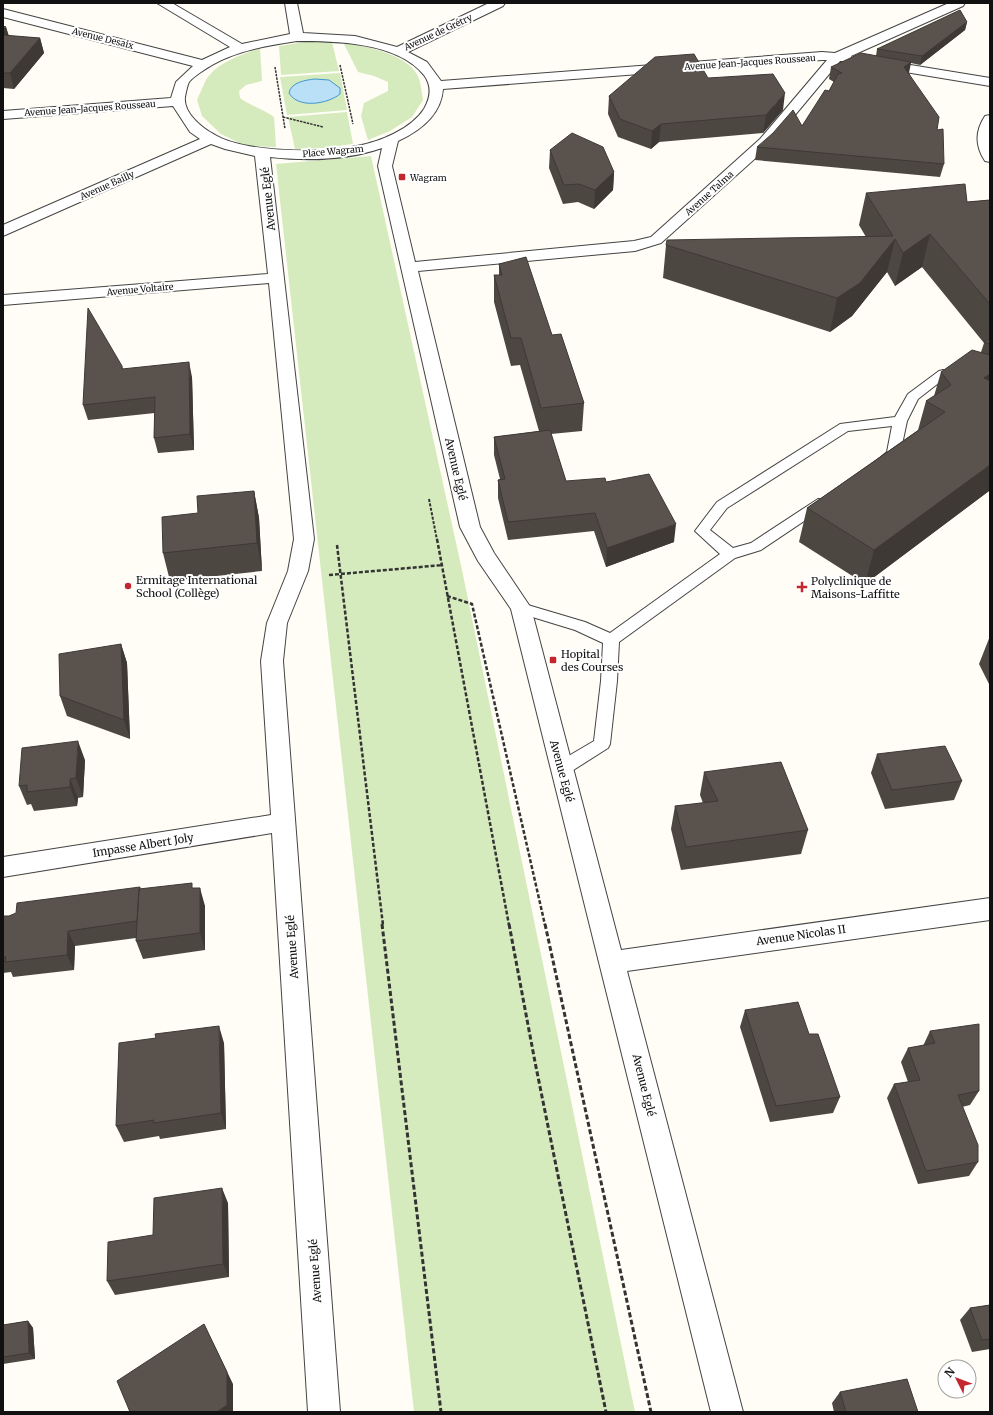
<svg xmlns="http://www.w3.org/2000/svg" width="993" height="1415" font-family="Merriweather,serif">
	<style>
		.green { fill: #d5ebbd }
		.water { fill: #b9e0f7; stroke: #3f96cf }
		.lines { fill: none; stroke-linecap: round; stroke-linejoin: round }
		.service-casing { stroke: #444; stroke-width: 2 }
		.minor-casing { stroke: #444; stroke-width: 2 }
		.path-far3 { stroke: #333; stroke-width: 1.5; stroke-dasharray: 2.5 1; stroke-linecap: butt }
		.path-far2 { stroke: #333; stroke-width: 2; stroke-dasharray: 3 1.5; stroke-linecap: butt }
		.path-far1 { stroke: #333; stroke-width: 2.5; stroke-dasharray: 4 2; stroke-linecap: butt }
		.path { stroke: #333; stroke-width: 3; stroke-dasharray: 5 2.5; stroke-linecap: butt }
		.service { fill: #fff; fill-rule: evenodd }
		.minor { fill: #fff; fill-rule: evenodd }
		.wall { fill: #4d4742 }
		.shaded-wall { fill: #3f3936 }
		.building { fill: #5a524d; stroke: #3f3936 }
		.poi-dot { fill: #c4262e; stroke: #fff; stroke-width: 1.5 }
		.labels { text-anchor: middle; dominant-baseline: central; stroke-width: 4; stroke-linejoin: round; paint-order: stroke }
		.far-street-label { font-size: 9px; fill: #111; stroke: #fff }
		.far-poi-label { font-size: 9px; fill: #111; stroke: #fff; text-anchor: start }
		.street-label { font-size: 11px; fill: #111; stroke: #fff }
		.poi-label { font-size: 11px; fill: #111; stroke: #fff; text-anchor: start }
	</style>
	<rect width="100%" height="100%" fill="#fffdf5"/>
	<!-- green -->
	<path class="green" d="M305 42H332L339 71 281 75 279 46Z
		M343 42C366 47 411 54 419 79 421 85 422 93 423 100L412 117 390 131 368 140 361 116 364 103 388 91V82L374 76 358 72Z
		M260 48 262 81 246 85 239 91 240 98C251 106 263 109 274 117L276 147 246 146 221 134 202 116 197 100C200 93 203 86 206 80 217 62 242 55 260 48Z
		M340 73 347 110 287 115 280 77Z
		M347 112 353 144 323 148 295 149 288 117Z
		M371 156 462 570 635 1412H414L276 164Z"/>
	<!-- water -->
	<path class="water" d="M315 79 329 80 340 88V94C328 104 298 109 289 93 291 82 306 80 315 79Z"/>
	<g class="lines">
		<defs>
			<path id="service" d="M943 370 990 382V390L945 378 918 399 907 421 900 454 887 465H877L875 462 887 452 892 426 848 431 727 508 710 530 733 548 751 543 818 499H828L830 502 828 505 761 550 735 558 619 642 617 681 610 744 608 748 567 774 561 776 555 774 553 769 555 764 594 741 601 681 603 643 575 630 516 612 514 608 516 604 521 603 585 622 610 633 720 554 695 531 717 502 840 424 895 417 908 394 939 371Z"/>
			<path id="minor" d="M157 3H172L242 44 290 34 285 3H297L303 33 355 36 397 47 489 3H505L503 6 408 52 427 62 441 81 822 52 835 53 949 3H965L963 6 851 56 852 58 851 61H840L770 145 661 243 635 251 418 271 480 527 494 553 531 608 621 950 990 898V920L627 971 743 1412H711L511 609 478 561 460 527 378 166 382 148C348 160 306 161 270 157L314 539 308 571 287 623 283 661 340 1412H308L272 833 3 877V857L271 815 261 661 267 623 288 571 294 539 269 283 3 305V295L268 274 255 156 225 149 211 144 3 236V225L200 139 190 132 173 106 3 119V111L171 98 176 82 193 66 3 17V9L202 60 230 47ZM297 41C336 41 397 42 424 75 432 86 431 97 424 109 411 129 380 142 357 146 322 153 246 153 215 135 202 128 183 113 185 97 186 92 187 86 189 82 192 78 197 75 201 72 229 52 263 46 297 41ZM822 60H827L760 139 651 237 634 241 415 262 392 166 398 141C420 131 441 115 443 89Z
				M880 60 990 78V86L875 67 873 64 875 61Z
				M990 115V162L985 161C975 146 975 131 985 116Z"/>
		</defs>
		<!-- service casing -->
		<use href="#service" class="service-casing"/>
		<!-- minor casing -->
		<use href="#minor" class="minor-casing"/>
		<!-- path-far3 -->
		<path class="path-far3" d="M340 65 353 124
			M275 67 285 129
			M283 117 323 127"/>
		<!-- path-far2 -->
		<path class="path-far2" d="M429 499 437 540"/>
		<!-- path-far1 -->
		<path class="path-far1" d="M437 539 509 925
			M337 545 383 925
			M329 575 443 565
			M447 596 472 604 545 925"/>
		<!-- path -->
		<path class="path" d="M382 924 441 1412
			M509 924 535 1062 606 1412
			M545 924 651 1412"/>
		<!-- service -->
		<use href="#service" class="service"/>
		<!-- minor -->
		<use href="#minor" class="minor"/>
	</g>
	<!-- wall -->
	<path class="wall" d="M967 22 965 30 920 65 911 63 909 73 937 130 944 164 940 177 755 160 757 147 802 126 829 91 834 82 829 79 831 67 876 56 877 49Z
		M3 26 6 27 9 36 40 38 44 53 14 89 3 88Z
		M708 78 783 110 763 133 659 142 651 149 618 137 608 114 609 96Z
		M550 150 614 172 613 190 594 209 578 202 563 204 549 168Z
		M866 193 967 202 990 200V491H989L865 584 799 542 807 508 918 430 926 401 934 396 941 372 981 352 984 343 922 267 895 286 887 272 852 316 830 332 663 278 666 245 866 237 859 225Z
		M499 264 552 335 584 403 582 431 551 434 566 481 606 482 674 542 606 567 594 531 508 540 498 498V480L500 479 494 455V437L539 431 520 365 511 366 494 302V275H499Z
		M122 366 123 369 192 377 194 450 158 453 154 438 155 413 88 420 83 405Z
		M254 491 259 518 262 571 170 581 163 553 198 513Z
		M990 636V686L979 664Z
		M121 644 127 663 130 739 67 716 60 696Z
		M877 754 962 781 954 800 885 809 871 773Z
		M85 760 83 797 78 798 77 806 34 811 31 804 27 805 19 786Z
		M704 772 808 830 801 854 681 870 671 829 675 806 703 803 700 795Z
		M193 888 205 906V950L143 959 136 941V938L75 946 74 970 13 977 11 972 3 973V916H9L141 889Z
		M745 1010 809 1034 840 1097 833 1113 770 1122 740 1027Z
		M930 1031 979 1091 970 1105 962 1107 978 1162 969 1176 918 1184 887 1098 894 1084 908 1082 901 1062 908 1048 923 1046Z
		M224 1043 226 1129 160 1139 159 1136 124 1142 116 1126Z
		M228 1203 229 1277 115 1295 107 1281 153 1235Z
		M990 1305V1349L972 1352 960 1320 970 1308Z
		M28 1321 33 1328 35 1359 3 1364V1325Z
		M840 1392 918 1412H834L832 1403Z"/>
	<!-- shaded-wall -->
	<path class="shaded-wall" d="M967 22 965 30 920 65 922 56Z
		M6 27 10 42 3 50V30Z
		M40 38 44 53 14 89 10 73Z
		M911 62 908 74 904 67Z
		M785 93 783 110 763 133 766 115Z
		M661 124 659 142 651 149 652 131Z
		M614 172 613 190 594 209 595 190Z
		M930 234 922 267 895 286 903 253Z
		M895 239 887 272 852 316 830 332 837 298Z
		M189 362 192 377 194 450 190 434Z
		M990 374V400L984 378Z
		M990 465V489L989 491 865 584 874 550Z
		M254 491 259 518 262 571 257 543Z
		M676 524 674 542 606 567 607 548Z
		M121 644 127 663 130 739 124 720Z
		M78 741 85 760 83 797 76 778Z
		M70 779 78 798 77 806 70 787Z
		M200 888 205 906V950L200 933Z
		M68 931 75 946 74 970 67 955Z
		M219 1026 224 1043 226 1129 221 1113Z
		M222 1188 228 1203 229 1277 223 1264Z
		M28 1321 33 1328 35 1359 29 1353Z
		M204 1324 233 1384V1412H217Z"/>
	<!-- building -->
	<path class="building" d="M960 10 967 22 922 56 877 49Z
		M3 26 6 27 3 30Z
		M3 35 40 38 10 73H3Z
		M861 53 911 62 904 67 939 117 937 130 943 129 944 164 757 147 773 133 793 110 802 126 825 90 829 91 838 74 842 73 831 67Z
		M694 54 708 78 773 74 785 93 766 115 661 124 652 131 620 119 609 96 655 57Z
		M572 133 603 147 614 172 595 190 579 184 564 185 550 150Z
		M965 184 967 202 990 200V304L930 234 903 253 895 239 860 283 837 298 666 245 667 240 893 236 866 193Z
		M526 257 552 335 561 334 584 403 541 408 521 338H511L494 275H502L499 264Z
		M88 308 122 366V369L189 362 190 434 154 438 155 397 83 405Z
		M990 338V344L984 342Z
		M972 350 990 355V374L984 378 990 381V465L874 550 807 508 945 412 926 401 951 385 941 372Z
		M550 430 566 481 605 478 606 482 649 474 676 524 607 548 595 513 508 522 498 480 505 479 494 437Z
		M254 491 257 543 163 553 162 517 198 513 197 496Z
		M121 644 124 720 60 696 59 654Z
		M78 741 76 778 70 779V787L27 792V785L19 786 22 748Z
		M945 746 962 781 892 790 877 754Z
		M781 762 808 830 686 847 675 806 718 801 704 772Z
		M192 883V888H200V933L136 941 139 889Z
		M140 887V889H139L137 921 68 931 67 955 5 962 6 957H3V916H9L16 913 17 903Z
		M798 1002 809 1034H818L840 1097 776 1106 745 1010Z
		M979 1024V1091L958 1095 978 1145V1162L926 1171 894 1084 920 1080 908 1048 935 1043 930 1031Z
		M219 1026 221 1113 153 1123 154 1120 116 1126 119 1043 156 1038 155 1034Z
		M222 1188 223 1264 107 1281 108 1242 153 1235 154 1198Z
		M990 1305V1339L982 1340 970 1308Z
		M28 1321 29 1353 3 1357V1325Z
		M204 1324 227 1372V1405L217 1412H130L117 1381Z
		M907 1379 918 1412H846L840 1392Z"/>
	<!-- markers -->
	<g class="poi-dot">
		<rect x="398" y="173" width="8" height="8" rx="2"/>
		<circle cx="128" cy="586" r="4"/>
		<path d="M800 581h4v4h4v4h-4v4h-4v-4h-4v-4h4z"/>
		<rect x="549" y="656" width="8" height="8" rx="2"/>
	</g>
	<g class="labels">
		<!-- far-street labels -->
		<g class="far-street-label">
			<text transform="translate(438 32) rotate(-25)">Avenue de Grétry</text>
			<text transform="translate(103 38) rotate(14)">Avenue Desaix</text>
			<text transform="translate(750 62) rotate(-4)">Avenue Jean-Jacques Rousseau</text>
			<text transform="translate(90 108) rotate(-4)">Avenue Jean-Jacques Rousseau</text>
			<text transform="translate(333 151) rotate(-5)">Place Wagram</text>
			<text transform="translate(107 185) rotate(-24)">Avenue Bailly</text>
			<text transform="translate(709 193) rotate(-42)">Avenue Talma</text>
			<text transform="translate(140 289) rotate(-5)">Avenue Voltaire</text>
		</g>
		<!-- far-poi labels -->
		<g class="far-poi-label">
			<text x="410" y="177">Wagram</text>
		</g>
		<!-- street labels -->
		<g class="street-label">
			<text transform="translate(268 199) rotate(-96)">Avenue Eglé</text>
			<text transform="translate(456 469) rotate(77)">Avenue Eglé</text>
			<text transform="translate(562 771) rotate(75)">Avenue Eglé</text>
			<text transform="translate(143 845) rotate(-9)">Impasse Albert Joly</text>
			<text transform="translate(801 935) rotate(-8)">Avenue Nicolas II</text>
			<text transform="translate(292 947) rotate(-94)">Avenue Eglé</text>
			<text transform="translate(644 1085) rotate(76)">Avenue Eglé</text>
			<text transform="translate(315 1271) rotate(-94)">Avenue Eglé</text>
		</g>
		<!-- poi labels -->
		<g class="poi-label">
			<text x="136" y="580">Ermitage International<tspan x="136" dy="13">School (Collège)</tspan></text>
			<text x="811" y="581">Polyclinique de<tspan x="811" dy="13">Maisons-Laffitte</tspan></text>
			<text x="561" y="654">Hopital<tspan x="561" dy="13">des Courses</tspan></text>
		</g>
	</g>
	<!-- border -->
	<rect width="993" height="1415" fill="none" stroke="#111111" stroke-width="8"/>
	<!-- north arrow -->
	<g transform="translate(957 1379) rotate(312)"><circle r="19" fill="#ffffff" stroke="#a0a0a0"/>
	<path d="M0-3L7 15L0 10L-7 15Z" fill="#c4262e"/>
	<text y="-6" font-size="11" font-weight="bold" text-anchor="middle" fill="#111111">N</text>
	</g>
</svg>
